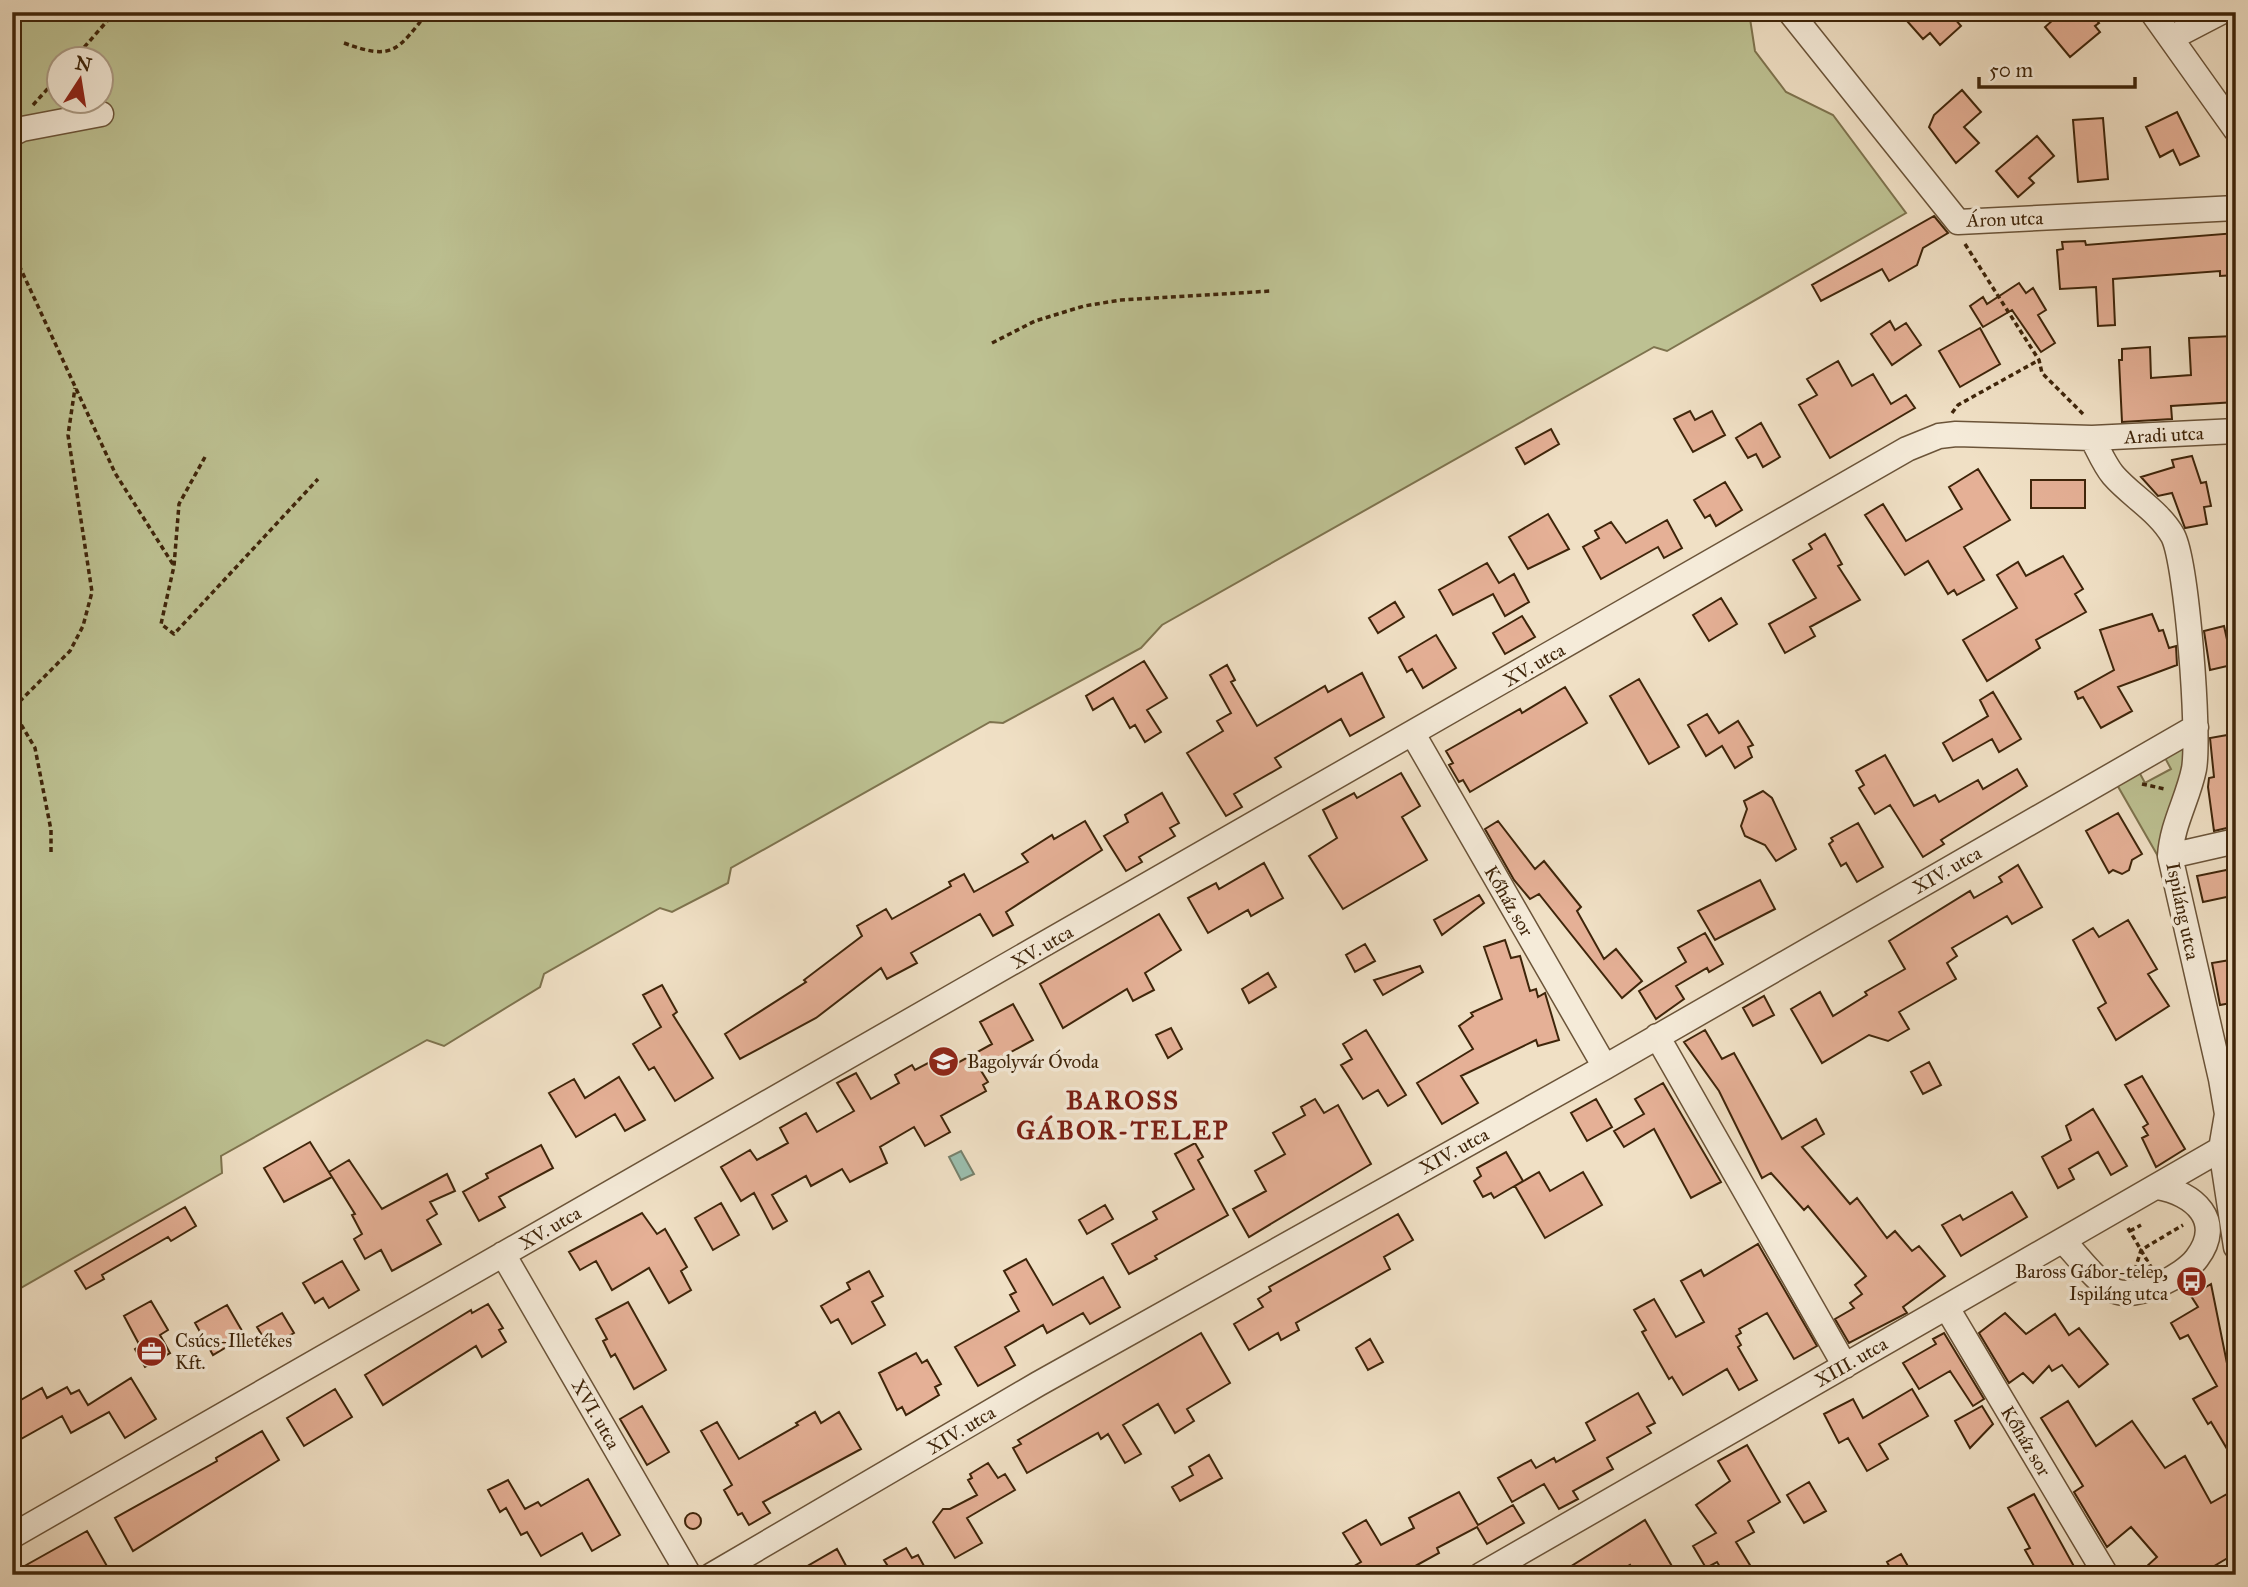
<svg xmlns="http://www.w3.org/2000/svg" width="2248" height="1587" font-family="'IM FELL Great Primer',serif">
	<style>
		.green { fill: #bdc192; stroke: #7e734e; stroke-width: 2; fill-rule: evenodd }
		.water { fill: #9bbeae; stroke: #76816c; stroke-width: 2 }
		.building { fill: #e5b096; stroke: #3f250a; stroke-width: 2 }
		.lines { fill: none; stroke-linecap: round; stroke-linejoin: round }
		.minor-casing { stroke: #6b5439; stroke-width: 27 }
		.path { stroke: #3f250a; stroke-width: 3.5; stroke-dasharray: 5 3.5; stroke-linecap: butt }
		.minor { stroke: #f5ebd9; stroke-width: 24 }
		.labels { text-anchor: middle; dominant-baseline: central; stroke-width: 7; stroke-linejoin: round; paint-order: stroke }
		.street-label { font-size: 19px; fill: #3f250a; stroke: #f5ebd9 }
		.poi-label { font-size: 19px; fill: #3f250a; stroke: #f5ebd9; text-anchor: start }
		.district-label { font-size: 26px; font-weight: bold; letter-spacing: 2px; fill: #7a1f14; stroke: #f5ebd9 }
	</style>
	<rect width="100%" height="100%" fill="#f0e0c5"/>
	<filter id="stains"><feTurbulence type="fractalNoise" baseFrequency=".00286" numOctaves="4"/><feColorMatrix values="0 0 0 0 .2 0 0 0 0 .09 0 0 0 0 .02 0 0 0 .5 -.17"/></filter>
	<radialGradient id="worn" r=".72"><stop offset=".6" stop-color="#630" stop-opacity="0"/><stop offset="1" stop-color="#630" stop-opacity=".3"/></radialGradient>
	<!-- green -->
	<path class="green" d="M12 12H1749L1755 51 1786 92 1833 115 1906 213 1667 351 1654 347 1162 625 1141 648 1003 723 990 722 731 868 728 883 672 912 660 908 544 974 540 987 444 1046 427 1040 221 1156 222 1173 12 1293ZM60 60H102V102H60Z
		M2186 744 2192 755 2159 858 2116 783 2138 770 2145 783 2171 769 2164 756Z"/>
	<!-- water -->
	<path class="water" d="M961 1151 974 1174 961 1180 949 1157Z"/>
	<!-- building -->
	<path class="building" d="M1899 12H1949L1961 26 1940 45 1930 33 1923 39Z
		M2062 12H2090L2099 23 2095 26 2100 32 2070 57 2045 27Z
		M1962 90 1981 112 1964 127 1979 143 1956 163 1929 127 1934 115Z
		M2177 112 2199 156 2180 165 2173 150 2160 157 2146 127Z
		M2103 118 2108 179 2078 182 2073 120Z
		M2037 136 2054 156 2029 178 2034 183 2018 197 1996 171Z
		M1934 216 1948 233 1923 248 1917 265 1889 281 1882 269 1821 301 1812 285Z
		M2236 233V275L2220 276V271L2113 279 2115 325 2098 326 2096 287 2060 289 2057 250 2063 249 2062 242 2085 241 2086 245Z
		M2019 283 2026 293 2033 288 2046 310 2038 315 2055 343 2041 352 2012 310 1983 327 1970 306 1983 297 1987 304Z
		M1890 321 1895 330 1906 323 1921 345 1892 365 1871 334Z
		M1980 328 2000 364 1960 387 1939 351Z
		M2234 336 2236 402 2171 406 2172 419 2122 422 2119 360H2122V349L2150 347 2151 378 2191 375 2189 338Z
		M1838 361 1852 386 1873 374 1891 404 1906 395 1915 408 1830 458 1799 405 1817 395 1807 379Z
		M1690 411 1695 420 1712 411 1725 435 1693 452 1674 419Z
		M1761 423 1780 457 1763 467 1756 454 1748 458 1736 438Z
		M1551 429 1559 444 1525 464 1516 448Z
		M2192 456 2201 483 2206 482 2211 506 2204 507 2207 524 2185 528 2172 493 2158 496 2141 477 2174 467 2172 460Z
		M1978 469 2010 520 1964 547 1984 580 1957 595 1954 590 1948 594 1928 561 1905 575 1865 515 1883 504 1906 541 1962 509 1949 487Z
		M2031 480H2085V508H2031Z
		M1725 482 1742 510 1716 526 1710 515 1705 518 1694 500Z
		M1548 514 1569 549 1528 569 1509 537Z
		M1667 520 1682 548 1664 558 1658 547 1601 579 1583 547 1599 538 1595 531 1611 522 1626 543Z
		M1825 534 1842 564 1838 566 1860 600 1810 627 1815 636 1785 653 1769 624 1816 598 1793 560 1812 549 1809 544Z
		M2063 556 2083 589 2075 594 2086 612 2036 640 2040 648 1987 681 1963 640 2017 608 1997 575 2018 562 2026 576Z
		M1487 563 1499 583 1514 574 1529 602 1505 616 1493 594 1453 615 1439 590Z
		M1721 598 1737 624 1709 641 1693 615Z
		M1395 602 1404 617 1378 633 1369 618Z
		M2152 614 2159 631 2163 630 2169 648 2176 646 2177 665 2118 687 2132 711 2101 728 2083 697 2078 699 2075 692 2114 670 2100 630Z
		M1522 616 1535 637 1505 654 1493 633Z
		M2224 626 2228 644 2236 642V664L2210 670 2204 631Z
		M1436 635 1456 668 1423 688 1412 669 1407 672 1399 657Z
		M1144 661 1167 698 1147 710 1161 732 1145 742 1135 725 1130 728 1113 698 1093 710 1086 696Z
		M1227 665 1235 680 1231 682 1257 726 1325 686 1328 692 1362 673 1384 717 1350 736 1341 719 1275 758 1281 767 1234 794 1242 807 1226 816 1187 753 1223 731 1217 721 1231 713 1210 675Z
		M1639 679 1679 747 1649 764 1610 696Z
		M1565 687 1587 723 1470 792 1463 780 1459 782 1449 765 1453 763 1446 751 1520 709 1522 713Z
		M1993 692 2021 739 1999 752 1992 739 1953 761 1943 743 1988 716 1980 700Z
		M1707 714 1719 733 1738 721 1753 745 1748 747 1752 757 1735 768 1722 746 1706 756 1688 725Z
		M2233 734 2236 761 2228 762 2231 827 2214 831 2208 787 2209 778 2214 777 2210 738Z
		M1885 755 1914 806 1935 795 1939 802 1978 780 1983 789 2017 769 2027 786 1941 840 1944 844 1923 857 1890 805 1875 814 1859 788 1864 785 1856 771Z
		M1401 773 1420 806 1402 817 1427 860 1343 909 1309 856 1337 838 1323 810 1354 793 1357 798Z
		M1763 791 1772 798 1796 849 1776 861 1765 845 1745 836 1741 826 1747 809 1744 801Z
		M1162 793 1179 823 1170 828 1175 836 1139 857 1142 862 1126 871 1104 836 1128 822 1125 815Z
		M2118 813 2142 854 2132 860 2129 870 2122 874 2113 870 2109 873 2086 831Z
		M1085 821 1102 850 1006 912 1013 925 993 936 980 914 911 953 917 963 887 979 881 968 816 1018 740 1059 725 1034 806 982 804 980 862 936 857 926 886 909 892 919 951 886 949 882 964 874 974 892 1028 862 1022 854 1052 835 1054 839Z
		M1498 821 1535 869 1544 861 1581 907 1577 911 1604 959 1616 949 1642 981 1622 998 1539 894 1530 899 1514 880 1485 829Z
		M1858 823 1883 867 1857 882 1846 863 1841 866 1829 844 1833 841 1831 838Z
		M1264 863 1283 898 1251 916 1248 910 1208 933 1188 898 1216 883 1219 889Z
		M2018 865 2042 907 2012 924 2007 916 1952 948 1957 956 1947 963 1956 979 1899 1012 1909 1029 1888 1041 1869 1035 1822 1063 1791 1009 1820 992 1833 1016 1867 995 1865 992 1905 969 1889 941 1970 891 1974 898 2002 882 1999 877Z
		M2236 868V895L2203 902 2197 876Z
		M1760 880 1775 909 1715 940 1698 911Z
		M1479 895 1484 903 1442 935 1434 920Z
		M1159 914 1181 950 1145 973 1154 990 1133 1001 1127 989 1063 1028 1040 984Z
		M2128 920 2157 969 2148 974 2169 1006 2116 1040 2098 1008 2106 1003 2073 940 2093 928 2099 937Z
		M1705 933 1723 964 1709 972 1707 968 1676 986 1684 999 1656 1019 1639 991 1686 962 1678 948Z
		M1505 940 1511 958 1520 956 1530 991 1536 989 1538 997 1545 993 1559 1040 1538 1046 1536 1040 1461 1076 1478 1103 1442 1124 1417 1083 1473 1049 1459 1026 1473 1016 1471 1013 1502 999 1484 947Z
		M1365 944 1375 961 1355 972 1346 955Z
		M2236 959V1002L2220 1005 2212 963Z
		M1420 966 1423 972 1383 995 1374 980Z
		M1268 973 1276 987 1249 1003 1242 989Z
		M662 985 677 1012 673 1015 713 1078 675 1101 654 1067 649 1070 633 1044 661 1027 643 995Z
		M1764 996 1774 1015 1753 1026 1743 1008Z
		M1013 1004 1033 1040 980 1069 988 1082 983 1085 986 1091 941 1116 950 1132 925 1146 914 1127 880 1147 887 1163 850 1182 842 1169 811 1186 806 1176 772 1195 787 1221 773 1229 754 1193 741 1201 721 1167 750 1150 757 1160 788 1143 780 1128 806 1113 817 1132 854 1111 837 1083 856 1073 871 1099 899 1083 895 1075 912 1065 915 1070 947 1053 954 1065 992 1044 980 1022Z
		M1171 1028 1182 1049 1168 1058 1156 1035Z
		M1366 1030 1406 1095 1388 1106 1378 1090 1363 1099 1341 1065 1352 1059 1343 1044Z
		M1705 1030 1722 1059 1734 1053 1782 1139 1816 1119 1824 1134 1802 1147 1850 1204 1857 1198 1887 1238 1895 1231 1912 1251 1919 1246 1945 1276 1903 1307 1907 1313 1849 1343 1835 1319 1854 1308 1850 1303 1862 1294 1855 1285 1866 1276 1808 1206 1804 1210 1771 1173 1762 1178 1719 1091 1684 1042Z
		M1929 1062 1941 1085 1923 1094 1911 1072Z
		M2142 1076 2185 1149 2156 1167 2142 1138 2148 1135 2143 1127 2148 1124 2125 1085Z
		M619 1077 645 1120 625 1131 615 1114 576 1137 549 1093 574 1079 585 1098Z
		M1663 1083 1721 1182 1691 1198 1654 1129 1624 1147 1614 1131 1644 1114 1635 1099Z
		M1315 1099 1324 1113 1338 1105 1371 1164 1249 1237 1233 1209 1266 1191 1255 1171 1285 1154 1273 1133 1305 1115 1301 1107Z
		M1596 1099 1612 1127 1587 1141 1571 1113Z
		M2093 1109 2127 1166 2111 1175 2098 1152 2069 1169 2074 1179 2058 1188 2042 1157 2071 1140 2066 1126Z
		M310 1142 332 1177 284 1202 264 1168Z
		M1195 1143 1203 1157 1198 1160 1228 1215 1155 1256 1157 1259 1129 1274 1112 1244 1157 1219 1153 1212 1194 1189 1175 1154Z
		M541 1145 553 1168 499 1197 505 1207 479 1221 463 1192 488 1178 486 1174Z
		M1506 1152 1523 1181 1494 1198 1491 1193 1483 1197 1474 1181 1481 1176 1477 1168Z
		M349 1160 382 1209 447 1174 455 1191 430 1202 437 1214 427 1220 441 1244 392 1271 381 1250 365 1259 354 1239 362 1234 352 1215 355 1214 329 1172Z
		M1539 1172 1550 1191 1583 1172 1602 1205 1545 1238 1515 1186Z
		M2012 1192 2027 1217 1961 1256 1942 1225 1960 1215 1963 1220Z
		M721 1203 739 1235 713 1250 695 1218Z
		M1105 1205 1113 1219 1087 1234 1079 1220Z
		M185 1207 196 1226 171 1241 168 1237 102 1275 104 1279 86 1289 75 1271Z
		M642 1213 657 1234 665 1229 687 1267 681 1271 691 1290 669 1303 649 1268 612 1290 596 1261 580 1270 569 1252Z
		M1398 1214 1413 1240 1384 1257 1390 1269 1296 1323 1299 1330 1281 1340 1278 1333 1249 1350 1234 1324 1263 1307 1258 1299 1271 1291 1269 1287Z
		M1758 1244 1817 1346 1794 1359 1767 1313 1739 1329 1741 1333 1736 1336 1741 1345 1738 1347 1757 1380 1739 1390 1727 1369 1683 1395 1672 1377 1669 1379 1642 1332 1646 1330 1634 1310 1654 1299 1676 1337 1704 1322 1681 1281 1701 1270 1704 1276Z
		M1026 1259 1053 1305 1103 1277 1120 1307 1090 1324 1083 1313 1047 1333 1043 1325 1005 1347 1015 1365 978 1386 955 1347 1019 1311 1010 1295 1016 1292 1004 1271Z
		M342 1261 359 1290 329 1308 323 1298 315 1303 303 1283Z
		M869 1271 883 1296 872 1302 885 1325 852 1344 838 1319 831 1323 821 1306 850 1289 847 1283Z
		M2211 1284 2236 1408V1464L2211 1422 2208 1424 2193 1399 2217 1386 2188 1335 2180 1339 2171 1323 2198 1307 2191 1296Z
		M151 1301 168 1330 160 1335 170 1353 145 1367 135 1349 140 1346 124 1316Z
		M628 1302 666 1370 634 1389 615 1354 611 1357 603 1341 607 1339 596 1319Z
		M488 1304 503 1328 499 1330 506 1342 482 1357 476 1346 383 1405 365 1375 471 1310 472 1313Z
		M227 1305 245 1336 213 1355 195 1323Z
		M282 1313 294 1333 269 1347 257 1327Z
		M2005 1313 2026 1334 2055 1314 2069 1335 2079 1328 2108 1364 2079 1387 2062 1365 2052 1371 2049 1366 2033 1383 2023 1373 2009 1383 1979 1333Z
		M1201 1333 1230 1383 1187 1409 1194 1421 1175 1433 1158 1404 1123 1425 1141 1454 1125 1463 1108 1434 1101 1439 1098 1433 1027 1473 1013 1448 1021 1444 1018 1440Z
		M1944 1333 1984 1399 1973 1406 1950 1371 1919 1389 1903 1363 1936 1344 1933 1339Z
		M1370 1339 1383 1362 1368 1370 1356 1348Z
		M916 1353 922 1363 927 1360 941 1384 935 1387 939 1395 906 1415 902 1407 897 1410 879 1373Z
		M131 1378 156 1419 125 1438 109 1412 71 1433 62 1416 12 1444V1405L42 1388 47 1398 67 1387 71 1394 79 1390 88 1405Z
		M335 1389 352 1417 304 1446 287 1418Z
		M1912 1389 1928 1416 1879 1444 1888 1459 1867 1471 1848 1438 1839 1443 1824 1414 1853 1399 1863 1418Z
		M1638 1393 1655 1423 1647 1427 1651 1433 1607 1458 1613 1469 1573 1491 1578 1499 1559 1509 1544 1484 1512 1502 1498 1478 1531 1460 1536 1468 1554 1458 1556 1462 1595 1440 1586 1423Z
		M2068 1401 2096 1446 2132 1421 2165 1468 2185 1456 2211 1503 2236 1489V1553L2199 1575H2154L2147 1566 2157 1557 2131 1527 2107 1547 2074 1492 2083 1486 2041 1418Z
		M642 1406 669 1452 647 1465 620 1419Z
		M1982 1406 1993 1424 1970 1448 1955 1421Z
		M815 1412 821 1423 839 1412 861 1449 763 1502 770 1513 749 1525 742 1513 738 1515 724 1490 732 1485 701 1431 717 1422 739 1459 798 1425 796 1423Z
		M262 1431 279 1460 133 1551 115 1518 217 1461 216 1458Z
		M1747 1445 1780 1502 1748 1521 1754 1532 1736 1542 1756 1575H1725L1717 1562 1706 1568 1693 1546 1716 1533 1696 1505 1730 1481 1718 1461Z
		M1209 1455 1222 1478 1180 1501 1172 1487 1193 1475 1189 1467Z
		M988 1463 998 1478 1005 1474 1015 1490 967 1518 982 1543 955 1558 933 1522 943 1509H950L977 1495 968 1480 972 1478 970 1474Z
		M588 1479 620 1535 592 1551 582 1533 541 1556 527 1532 521 1535 506 1508 500 1512 488 1490 508 1480 525 1509 538 1502 541 1506Z
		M1809 1482 1826 1511 1804 1523 1787 1495Z
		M1459 1492 1478 1525 1513 1505 1524 1523 1487 1544 1477 1527 1437 1548 1439 1553 1399 1575H1339L1361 1562 1343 1533 1366 1520 1381 1545 1414 1528 1409 1518Z
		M2034 1494 2076 1570 2067 1575H2039L2025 1550 2030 1548 2008 1508Z
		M685 1521a8 8 0 1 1 16 0a8 8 0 1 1-16 0Z
		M1645 1520 1673 1568 1661 1575H1635L1630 1565 1612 1575H1557Z
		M87 1531 112 1575H12V1573Z
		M906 1548 912 1558 918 1555 929 1575H885L891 1571 884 1560Z
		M837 1549 851 1575H792Z
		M1901 1554 1909 1568 1894 1575 1887 1562Z"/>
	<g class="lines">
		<defs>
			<path id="minor" d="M1790 12 1958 222 2236 208
				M2152 12 2236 130
				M2171 38 2221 12
				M12 134 22 129 101 114
				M2092 438C2099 451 2104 464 2113 475 2131 496 2159 511 2173 536 2187 564 2200 735 2194 769 2188 799 2172 824 2170 856L2221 1079 2227 1114 2221 1149 2236 1247
				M1413 734 1605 1067
				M2170 856 2236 841
				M1657 1036 1845 1366
				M2064 1242C2079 1257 2096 1282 2115 1291 2137 1300 2184 1276 2197 1258 2225 1221 2194 1193 2157 1187
				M503 1254 689 1575
				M1947 1308 2106 1575
				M12 1536 1907 449 1939 436 1956 434 2092 438 2236 431
				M712 1575 1038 1384 1605 1067 2196 727
				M1481 1575 2221 1149"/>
		</defs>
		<!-- minor casing -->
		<use href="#minor" class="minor-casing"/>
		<!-- path -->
		<path class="path" d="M344 43C393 61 397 51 428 12
			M73 60 115 12
			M33 105 60 75
			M1965 244 2039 360 2042 373 2083 414
			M12 250 115 473 174 566
			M992 343 1035 321 1084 306 1121 300 1271 291
			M1952 413 1958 405 2039 360
			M205 457 179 504 174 566 161 624 174 634 318 479
			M2142 784 2165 789
			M51 852V830L35 748 12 709 70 651 83 626 92 592 68 435 75 388
			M2128 1228 2151 1267
			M2130 1231 2141 1225
			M2135 1270 2141 1250 2183 1225"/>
		<!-- minor -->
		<use href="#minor" class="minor"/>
	</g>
	<!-- icons -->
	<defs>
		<symbol id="school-disc" viewBox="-11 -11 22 22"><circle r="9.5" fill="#8f2418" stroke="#f5ebd9"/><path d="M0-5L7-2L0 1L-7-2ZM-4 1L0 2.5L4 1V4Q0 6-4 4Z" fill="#fff"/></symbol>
		<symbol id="bus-disc" viewBox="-11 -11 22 22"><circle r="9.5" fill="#8f2418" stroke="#f5ebd9"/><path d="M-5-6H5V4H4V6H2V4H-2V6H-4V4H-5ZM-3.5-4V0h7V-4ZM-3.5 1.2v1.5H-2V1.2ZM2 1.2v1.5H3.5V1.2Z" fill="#fff"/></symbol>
		<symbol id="office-disc" viewBox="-11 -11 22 22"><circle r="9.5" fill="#8f2418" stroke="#f5ebd9"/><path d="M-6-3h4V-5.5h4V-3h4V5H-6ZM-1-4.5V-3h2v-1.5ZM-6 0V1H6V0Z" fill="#fff"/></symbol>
	</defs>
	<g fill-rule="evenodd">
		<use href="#school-disc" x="926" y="1044" width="35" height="35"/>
		<use href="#bus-disc" x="2174" y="1264" width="35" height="35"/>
		<use href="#office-disc" x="134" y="1334" width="35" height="35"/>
	</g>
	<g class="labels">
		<!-- street labels -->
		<g class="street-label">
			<text transform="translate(2005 219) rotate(-2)">Áron utca</text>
			<text transform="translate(2164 435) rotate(-3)">Aradi utca</text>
			<text transform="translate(1534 665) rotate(-30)">XV. utca</text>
			<text transform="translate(1947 870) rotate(-30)">XIV. utca</text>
			<text transform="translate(1509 901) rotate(60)">Kőház sor</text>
			<text transform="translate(2183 911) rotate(78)">Ispiláng utca</text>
			<text transform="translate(1042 947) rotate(-30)">XV. utca</text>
			<text transform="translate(1454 1151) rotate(-29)">XIV. utca</text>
			<text transform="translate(550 1228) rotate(-30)">XV. utca</text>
			<text transform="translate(1851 1362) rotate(-30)">XIII. utca</text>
			<text transform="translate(596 1414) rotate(60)">XVI. utca</text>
			<text transform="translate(961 1430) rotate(-31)">XIV. utca</text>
			<text transform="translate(2026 1441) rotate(59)">Kőház sor</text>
		</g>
		<!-- poi labels -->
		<g class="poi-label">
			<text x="967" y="1061">Bagolyvár Óvoda</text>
			<text x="2168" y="1271" text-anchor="end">Baross Gábor-telep,<tspan x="2168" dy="22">Ispiláng utca</tspan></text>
			<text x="175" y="1340">Csúcs-Illetékes<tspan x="175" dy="22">Kft.</tspan></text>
		</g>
		<!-- district labels -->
		<g class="district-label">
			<text x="1123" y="1100">BAROSS<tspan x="1123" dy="30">GÁBOR-TELEP</tspan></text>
		</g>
	</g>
	<!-- margin -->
	<rect width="2248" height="1587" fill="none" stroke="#f0e0c5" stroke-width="42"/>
	<rect x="14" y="14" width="2220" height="1559" fill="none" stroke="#3f250a" stroke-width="3.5"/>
	<rect x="21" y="21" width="2206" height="1545" fill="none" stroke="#3f250a" stroke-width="2"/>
	<!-- north arrow -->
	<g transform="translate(80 80) rotate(12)"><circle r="33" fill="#f5ebd9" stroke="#ac9c86" stroke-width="2"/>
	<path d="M0-5L12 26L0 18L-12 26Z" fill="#8f2418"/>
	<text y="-10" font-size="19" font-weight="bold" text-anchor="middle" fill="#3f250a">N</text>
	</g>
	<!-- scale -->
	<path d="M1979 77v10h156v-10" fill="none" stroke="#3f250a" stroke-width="3.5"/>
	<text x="1989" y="77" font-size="21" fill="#3f250a" stroke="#f5ebd9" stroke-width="5" paint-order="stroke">50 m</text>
	<rect width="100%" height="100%" filter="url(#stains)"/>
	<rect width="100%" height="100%" fill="url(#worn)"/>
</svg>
